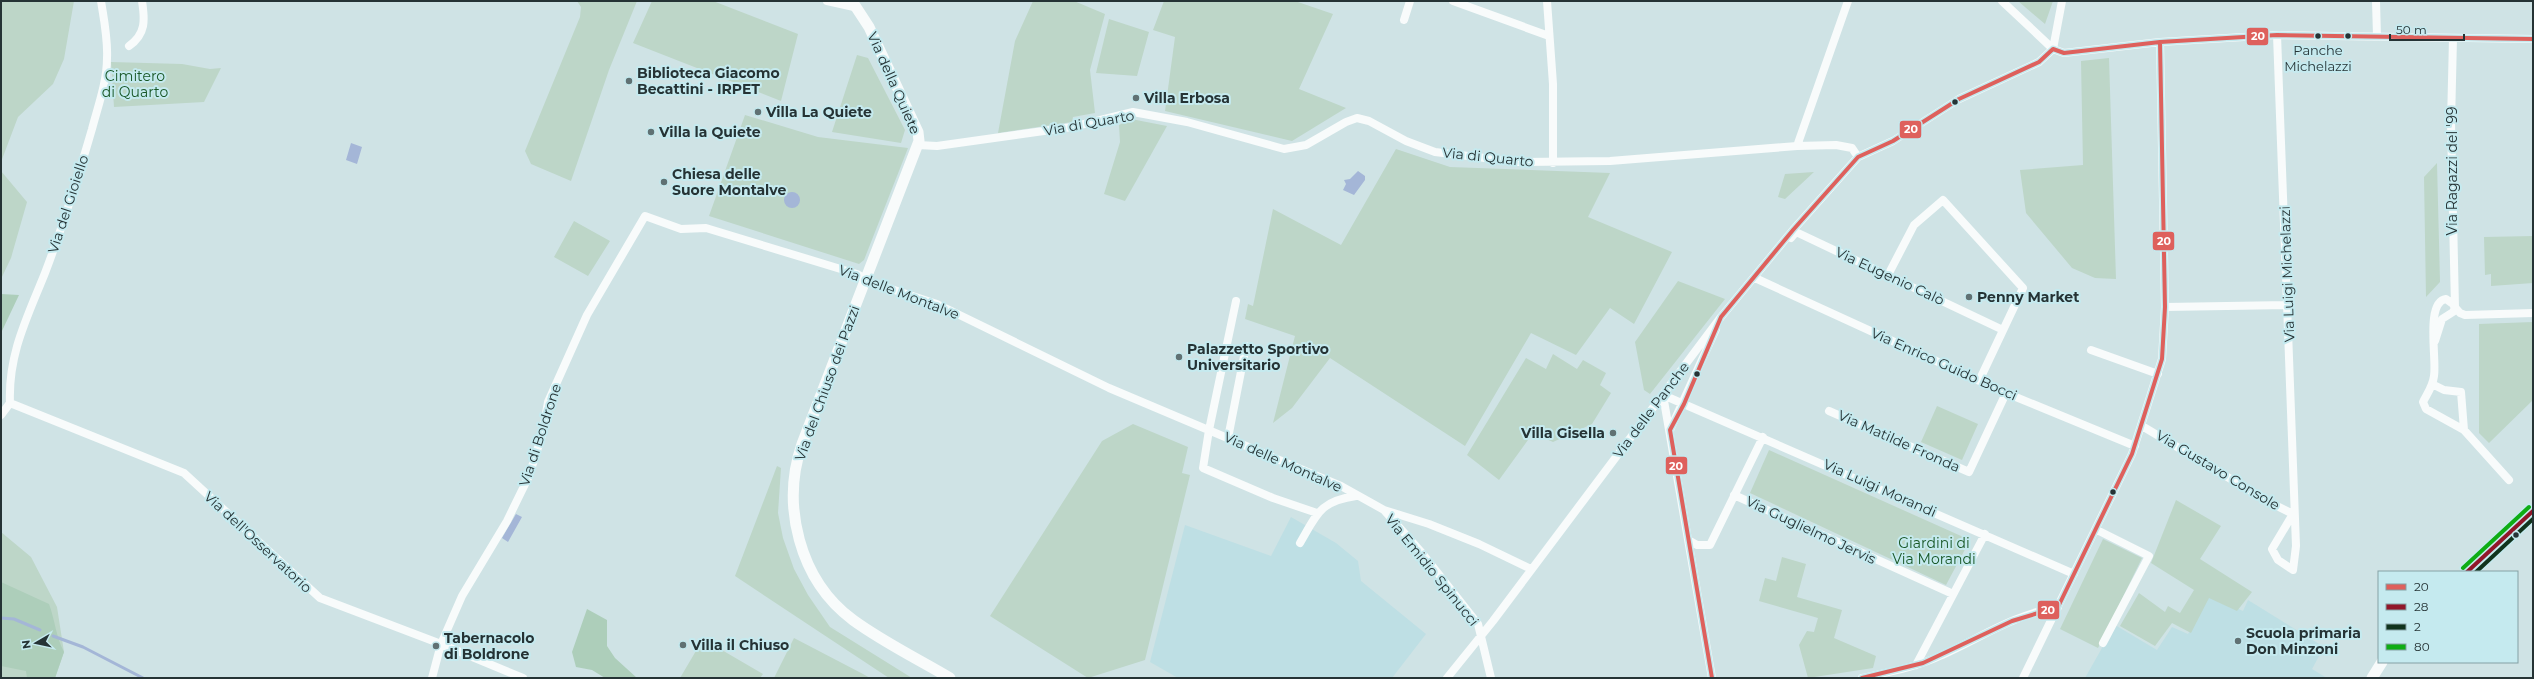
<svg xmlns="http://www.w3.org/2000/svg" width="2534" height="679" font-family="Montserrat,sans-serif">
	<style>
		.built { fill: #bedfe4 }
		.green { fill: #bdd6c8 }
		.forest { fill: #adceba }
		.water { fill: #a4b6d7 }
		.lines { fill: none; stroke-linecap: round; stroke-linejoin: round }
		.stream { stroke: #a4b6d7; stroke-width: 3 }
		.street { stroke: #f8fbfb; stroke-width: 8 }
		.secondary { stroke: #f8fbfb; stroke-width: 11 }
		.bus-1-casing { stroke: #c5eaef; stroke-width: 7 }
		.bus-2-casing { stroke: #c5eaef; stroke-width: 7 }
		.bus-3-casing { stroke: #c5eaef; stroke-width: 7 }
		.bus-4-casing { stroke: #c5eaef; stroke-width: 7 }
		.bus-1 { stroke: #de605c; stroke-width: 4 }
		.bus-2 { stroke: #91172a; stroke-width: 4 }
		.bus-3 { stroke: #10331d; stroke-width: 4 }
		.bus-4 { stroke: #0fad15; stroke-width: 4 }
		.bus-dot { fill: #253335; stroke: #c5eaef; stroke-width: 1.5 }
		.poi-dot { fill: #607173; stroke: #c5eaef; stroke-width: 1.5 }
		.labels { text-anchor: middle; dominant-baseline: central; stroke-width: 4; stroke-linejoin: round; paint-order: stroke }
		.bus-label { font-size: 13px; fill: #253335; stroke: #c5eaef }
		.poi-label { font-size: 14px; font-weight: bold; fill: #253335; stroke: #c5eaef; text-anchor: start }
		.park-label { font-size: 14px; fill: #185726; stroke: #c5eaef }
		.street-label { font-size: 14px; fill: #253335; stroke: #c5eaef }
		.line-badge { stroke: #c5eaef; stroke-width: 1.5 }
		.badge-label { font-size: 11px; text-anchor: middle; font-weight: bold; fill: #fff }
	</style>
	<rect width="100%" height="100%" fill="#cfe3e5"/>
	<!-- built -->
	<path class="built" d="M1291 517 1336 543 1358 561 1361 581 1426 634 1392 678H1178L1150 662 1185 525 1271 556Z
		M2209 596 2243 611 2248 600 2324 647 2312 669 2327 678H2085L2115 625 2157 650 2172 627 2188 634Z"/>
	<!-- green -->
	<path class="green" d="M1 1H74L64 59 53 84 18 117 1 162Z
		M577 1H637L609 70 571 181 531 164 525 151 580 17 581 7Z
		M652 1H713L798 34 781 101 633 43Z
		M1033 1H1074L1105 14 1090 70 1095 113 1073 117 1072 122 998 133 1015 41Z
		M1164 1H1295L1333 14 1299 89 1346 108 1292 141 1165 111 1175 37 1153 30Z
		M2018 1H2053L2045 24Z
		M1109 19 1149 32 1137 76 1096 73Z
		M857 55 868 58 905 130 901 143 832 132Z
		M2109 58 2116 279 2095 278 2072 268 2026 213 2020 170 2083 165 2081 61Z
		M111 62 182 64 210 69 221 68 204 102 114 107Z
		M745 115 818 137 908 148 864 260 859 264 709 216Z
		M1131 119 1167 126 1125 201 1104 194 1120 142 1119 125Z
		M1396 149 1450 167 1610 173 1588 217 1672 252 1634 324 1610 308 1576 355 1531 333 1465 446 1330 358 1292 408 1273 423 1295 336 1245 319 1248 304 1253 306 1273 209 1341 245Z
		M2437 163 2440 282 2426 297 2424 177Z
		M1 171 27 202 11 258 1 279Z
		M1814 172 1785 199 1778 197 1785 174Z
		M574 221 610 241 588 276 554 257Z
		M2533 236V283L2491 286V274L2485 275 2484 237Z
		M1678 281 1725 299 1650 394 1644 390 1635 342Z
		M2533 322V400L2489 443 2479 433V324Z
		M1553 354 1577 369 1583 360 1606 373 1600 385 1611 393 1592 424 1553 442 1533 433 1499 480 1467 455 1526 358 1546 369Z
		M1937 406 1978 424 1962 460 1921 442Z
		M1133 424 1188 447 1182 473 1190 475 1145 660 1088 678 990 616 1102 441Z
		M1769 450 1970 540 1946 585 1750 493Z
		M777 466 781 468 778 513 783 538 794 569 808 595 830 627 912 678H889L735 576Z
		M2176 500 2221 526 2200 559 2252 592 2237 611 2209 598 2191 633 2172 623 2155 646 2120 626 2139 593 2165 612 2168 606 2180 613 2194 590 2151 563Z
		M1 532 31 557 57 607 64 652 55 678H1Z
		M2103 539 2142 558 2098 648 2060 629Z
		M1782 557 1806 564 1797 597 1842 610 1834 638 1876 656 1873 668 1808 678 1799 645 1807 631 1814 632 1818 618 1759 601 1765 578 1776 581Z
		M794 638 863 674 870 678H774Z
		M703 639 763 674 760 678H680Z"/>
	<!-- forest -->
	<path class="forest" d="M1 294 19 295 1 333Z
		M1 582 49 604C55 620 56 637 64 652L55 678H27L26 671 1 666Z
		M587 609 607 620V646L615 658 637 678H605L592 670 576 667 572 652Z"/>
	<!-- water -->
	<path class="water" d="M351 143 362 147 357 164 346 160Z
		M1358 171 1365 176V180L1354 195 1343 190 1346 184 1344 180 1350 179Z
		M784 200a8 8 0 1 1 16 0a8 8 0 1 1-16 0Z
		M516 514 522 517 508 542 502 538Z"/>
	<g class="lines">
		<!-- stream -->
		<path class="stream" d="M1 618 14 619 40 630
			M53 636 83 647 143 678"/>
		<!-- street -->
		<path class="street" d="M827 1 854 7
			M1453 1 1549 36
			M1547 1 1553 84V163
			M2002 1 2053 49 2064 53 2160 42 2277 35 2533 39
			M2376 1 2377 36
			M1404 20 1410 1
			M2277 35 2296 546 2293 570 2278 560 2272 549 2293 514
			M129 46C146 34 145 20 142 1
			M2053 49 2062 1
			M918 145 937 146 1072 127 1133 112 1187 122 1284 149 1306 145 1346 122 1357 118 1369 121 1406 141 1435 152 1518 162 1610 161 1797 146 1836 145 1852 148 1858 157
			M1797 146 1848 1
			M1791 238 1796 232 2003 330
			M1888 275 1914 225 1943 200 2023 288 1980 379
			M1755 278 2006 393 2135 446
			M1236 301 1209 430 1203 468 1273 498 1317 513
			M2453 304 2446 299C2425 302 2437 359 2434 376 2433 386 2427 394 2423 402L2426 409 2464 430 2509 480
			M2454 306 2460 313 2465 315 2533 313
			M2165 307 2288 305
			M2435 341 2442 319 2453 312 2455 308 2451 123 2453 38
			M2091 350 2158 374
			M2432 384 2444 390 2461 392 2464 430
			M1663 395 2074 574
			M1663 395 1712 678
			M10 403C8 354 27 318 45 273 63 226 78 177 92 129 98 106 107 82 107 58 108 39 104 20 101 1
			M1829 411 1969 472 2006 393
			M1 415 10 403 184 473 320 598 441 644 523 678
			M2142 426 2271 503 2293 514
			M1670 430 1716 329
			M1228 438 1246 346
			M1734 495 1953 594
			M1384 510 1422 553 1478 624 1491 678
			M2097 530 2149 556 2103 643
			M1690 541 1697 545H1710L1763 437
			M1300 543C1317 514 1320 501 1356 496
			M1916 665 1985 534
			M432 678 441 644 462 596 507 521 529 476 542 435 548 402 587 315 645 216 681 229 706 228 857 274 873 283 937 304 1109 388 1341 486 1384 510 1429 524 1479 544 1531 569
			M1447 678 1493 621 1721 317 1793 230 1858 157 1893 141 1959 99 2039 62 2053 49
			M1862 678C1889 672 1917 667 1942 655 1982 637 2013 615 2058 607
			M2023 678 2132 454 2162 359 2165 307 2160 42"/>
		<!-- secondary -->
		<path class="secondary" d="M852 1 869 27 918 132 919 141 802 444C781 505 799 580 853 620 883 642 918 659 950 678
			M2467 572 2533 511
			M2372 678 2382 662"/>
		<defs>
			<path id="bus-1" d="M1712 678 1670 430 1684 404 1721 317 1793 230 1858 157 1893 141 1959 99 2039 62 2053 49 2064 53 2160 42 2277 35 2533 39
				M1862 678 1923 663 2012 621 2058 607 2132 454 2162 359 2165 307 2160 42"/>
			<path id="bus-2" d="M2467 572 2533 511"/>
			<path id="bus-3" d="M2476 572 2533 519"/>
			<path id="bus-4" d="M2463 568 2529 507"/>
		</defs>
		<!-- bus-1 casing -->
		<use href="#bus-1" class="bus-1-casing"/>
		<!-- bus-2 casing -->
		<use href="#bus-2" class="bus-2-casing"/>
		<!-- bus-3 casing -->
		<use href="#bus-3" class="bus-3-casing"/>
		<!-- bus-4 casing -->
		<use href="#bus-4" class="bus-4-casing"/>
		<!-- bus-1 -->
		<use href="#bus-1" class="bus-1"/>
		<!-- bus-2 -->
		<use href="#bus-2" class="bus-2"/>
		<!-- bus-3 -->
		<use href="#bus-3" class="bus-3"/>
		<!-- bus-4 -->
		<use href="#bus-4" class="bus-4"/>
	</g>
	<!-- markers -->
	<g class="bus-dot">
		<circle cx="2318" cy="36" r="3.5"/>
		<circle cx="2348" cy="36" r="3.5"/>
		<circle cx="1955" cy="102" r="3.5"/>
		<circle cx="1697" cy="374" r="3.5"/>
		<circle cx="2113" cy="492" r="3.5"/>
		<circle cx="2516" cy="535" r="3.5"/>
	</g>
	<g class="poi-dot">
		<circle cx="629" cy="81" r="4"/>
		<circle cx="1136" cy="98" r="4"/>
		<circle cx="758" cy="112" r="4"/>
		<circle cx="651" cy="132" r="4"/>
		<circle cx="664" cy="182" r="4"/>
		<circle cx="1969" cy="297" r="4"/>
		<circle cx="1179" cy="357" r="4"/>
		<circle cx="1613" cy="433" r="4"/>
		<circle cx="2238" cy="641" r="4"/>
		<circle cx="683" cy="645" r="4"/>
		<circle cx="436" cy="646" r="4"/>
	</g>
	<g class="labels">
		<!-- bus labels -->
		<g class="bus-label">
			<text x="2318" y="50">Panche<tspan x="2318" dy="16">Michelazzi</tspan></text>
		</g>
		<!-- poi labels -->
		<g class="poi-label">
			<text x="637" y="73">Biblioteca Giacomo<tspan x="637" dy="16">Becattini - IRPET</tspan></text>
			<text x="1144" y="98">Villa Erbosa</text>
			<text x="766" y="112">Villa La Quiete</text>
			<text x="659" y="132">Villa la Quiete</text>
			<text x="672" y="174">Chiesa delle<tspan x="672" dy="16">Suore Montalve</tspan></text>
			<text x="1977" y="297">Penny Market</text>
			<text x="1187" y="349">Palazzetto Sportivo<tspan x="1187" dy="16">Universitario</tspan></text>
			<text x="1605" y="433" text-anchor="end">Villa Gisella</text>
			<text x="2246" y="633">Scuola primaria<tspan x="2246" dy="16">Don Minzoni</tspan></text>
			<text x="444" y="638">Tabernacolo<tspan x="444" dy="16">di Boldrone</tspan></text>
			<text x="691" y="645">Villa il Chiuso</text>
		</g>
		<!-- park labels -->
		<g class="park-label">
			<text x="135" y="76">Cimitero<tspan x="135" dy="16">di Quarto</tspan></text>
			<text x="1934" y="543">Giardini di<tspan x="1934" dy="16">Via Morandi</tspan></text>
		</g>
		<!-- street labels -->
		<g class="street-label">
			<text transform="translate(894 83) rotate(66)">Via della Quiete</text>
			<text transform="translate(1089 123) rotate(-10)">Via di Quarto</text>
			<text transform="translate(1488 157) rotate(6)">Via di Quarto</text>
			<text transform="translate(2452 171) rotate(-90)">Via Ragazzi del '99</text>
			<text transform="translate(68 204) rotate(-72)">Via del Gioiello</text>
			<text transform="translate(2287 274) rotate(-92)">Via Luigi Michelazzi</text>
			<text transform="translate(1890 276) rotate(25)">Via Eugenio Calò</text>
			<text transform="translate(899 292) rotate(21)">Via delle Montalve</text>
			<text transform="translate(1944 364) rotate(24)">Via Enrico Guido Bocci</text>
			<text transform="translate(827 383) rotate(-70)">Via del Chiuso dei Pazzi</text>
			<text transform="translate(1651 410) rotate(-53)">Via delle Panche</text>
			<text transform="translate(540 435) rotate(-72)">Via di Boldrone</text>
			<text transform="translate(1899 441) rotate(24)">Via Matilde Fronda</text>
			<text transform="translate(1283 462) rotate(24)">Via delle Montalve</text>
			<text transform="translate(2218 470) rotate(31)">Via Gustavo Console</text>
			<text transform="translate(1880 488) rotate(24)">Via Luigi Morandi</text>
			<text transform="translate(1811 530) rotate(25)">Via Guglielmo Jervis</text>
			<text transform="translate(258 542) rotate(43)">Via dell'Osservatorio</text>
			<text transform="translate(1432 570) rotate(51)">Via Emidio Spinucci</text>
		</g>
	</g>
	<g class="line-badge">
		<rect x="2246" y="27" width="23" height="19" rx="4" fill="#de605c"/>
		<rect x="1899" y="120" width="23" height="19" rx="4" fill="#de605c"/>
		<rect x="2152" y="231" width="23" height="20" rx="4" fill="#de605c"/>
		<rect x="1665" y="456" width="23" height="19" rx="4" fill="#de605c"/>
		<rect x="2037" y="600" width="23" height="20" rx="4" fill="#de605c"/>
	</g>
	<g class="badge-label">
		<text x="2258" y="40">20</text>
		<text x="1911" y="133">20</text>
		<text x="2164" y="245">20</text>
		<text x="1676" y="470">20</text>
		<text x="2048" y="614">20</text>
	</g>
	<!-- border -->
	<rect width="2534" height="679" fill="none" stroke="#253335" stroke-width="4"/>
	<!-- legend -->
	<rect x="2378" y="571" width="140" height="92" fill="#c5eaef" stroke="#85a1a5"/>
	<rect x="2386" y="584" width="20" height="6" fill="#de605c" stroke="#85a1a5"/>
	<text x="2414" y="591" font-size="12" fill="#253335">20</text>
	<rect x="2386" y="604" width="20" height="6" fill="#91172a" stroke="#85a1a5"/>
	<text x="2414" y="611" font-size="12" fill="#253335">28</text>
	<rect x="2386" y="624" width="20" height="6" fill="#10331d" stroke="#85a1a5"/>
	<text x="2414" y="631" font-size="12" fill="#253335">2</text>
	<rect x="2386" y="644" width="20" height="6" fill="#0fad15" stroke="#85a1a5"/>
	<text x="2414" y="651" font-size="12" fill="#253335">80</text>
	<!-- north arrow -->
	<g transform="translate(36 643) rotate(261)" stroke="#c5eaef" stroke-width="3" paint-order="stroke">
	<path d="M0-3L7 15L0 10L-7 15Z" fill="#253335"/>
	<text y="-6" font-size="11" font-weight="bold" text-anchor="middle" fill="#253335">N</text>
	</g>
	<!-- scale -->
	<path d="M2390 34v6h74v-6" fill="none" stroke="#253335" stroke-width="2"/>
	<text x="2396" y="34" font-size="12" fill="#253335" stroke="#c5eaef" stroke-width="3" paint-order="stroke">50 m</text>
</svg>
